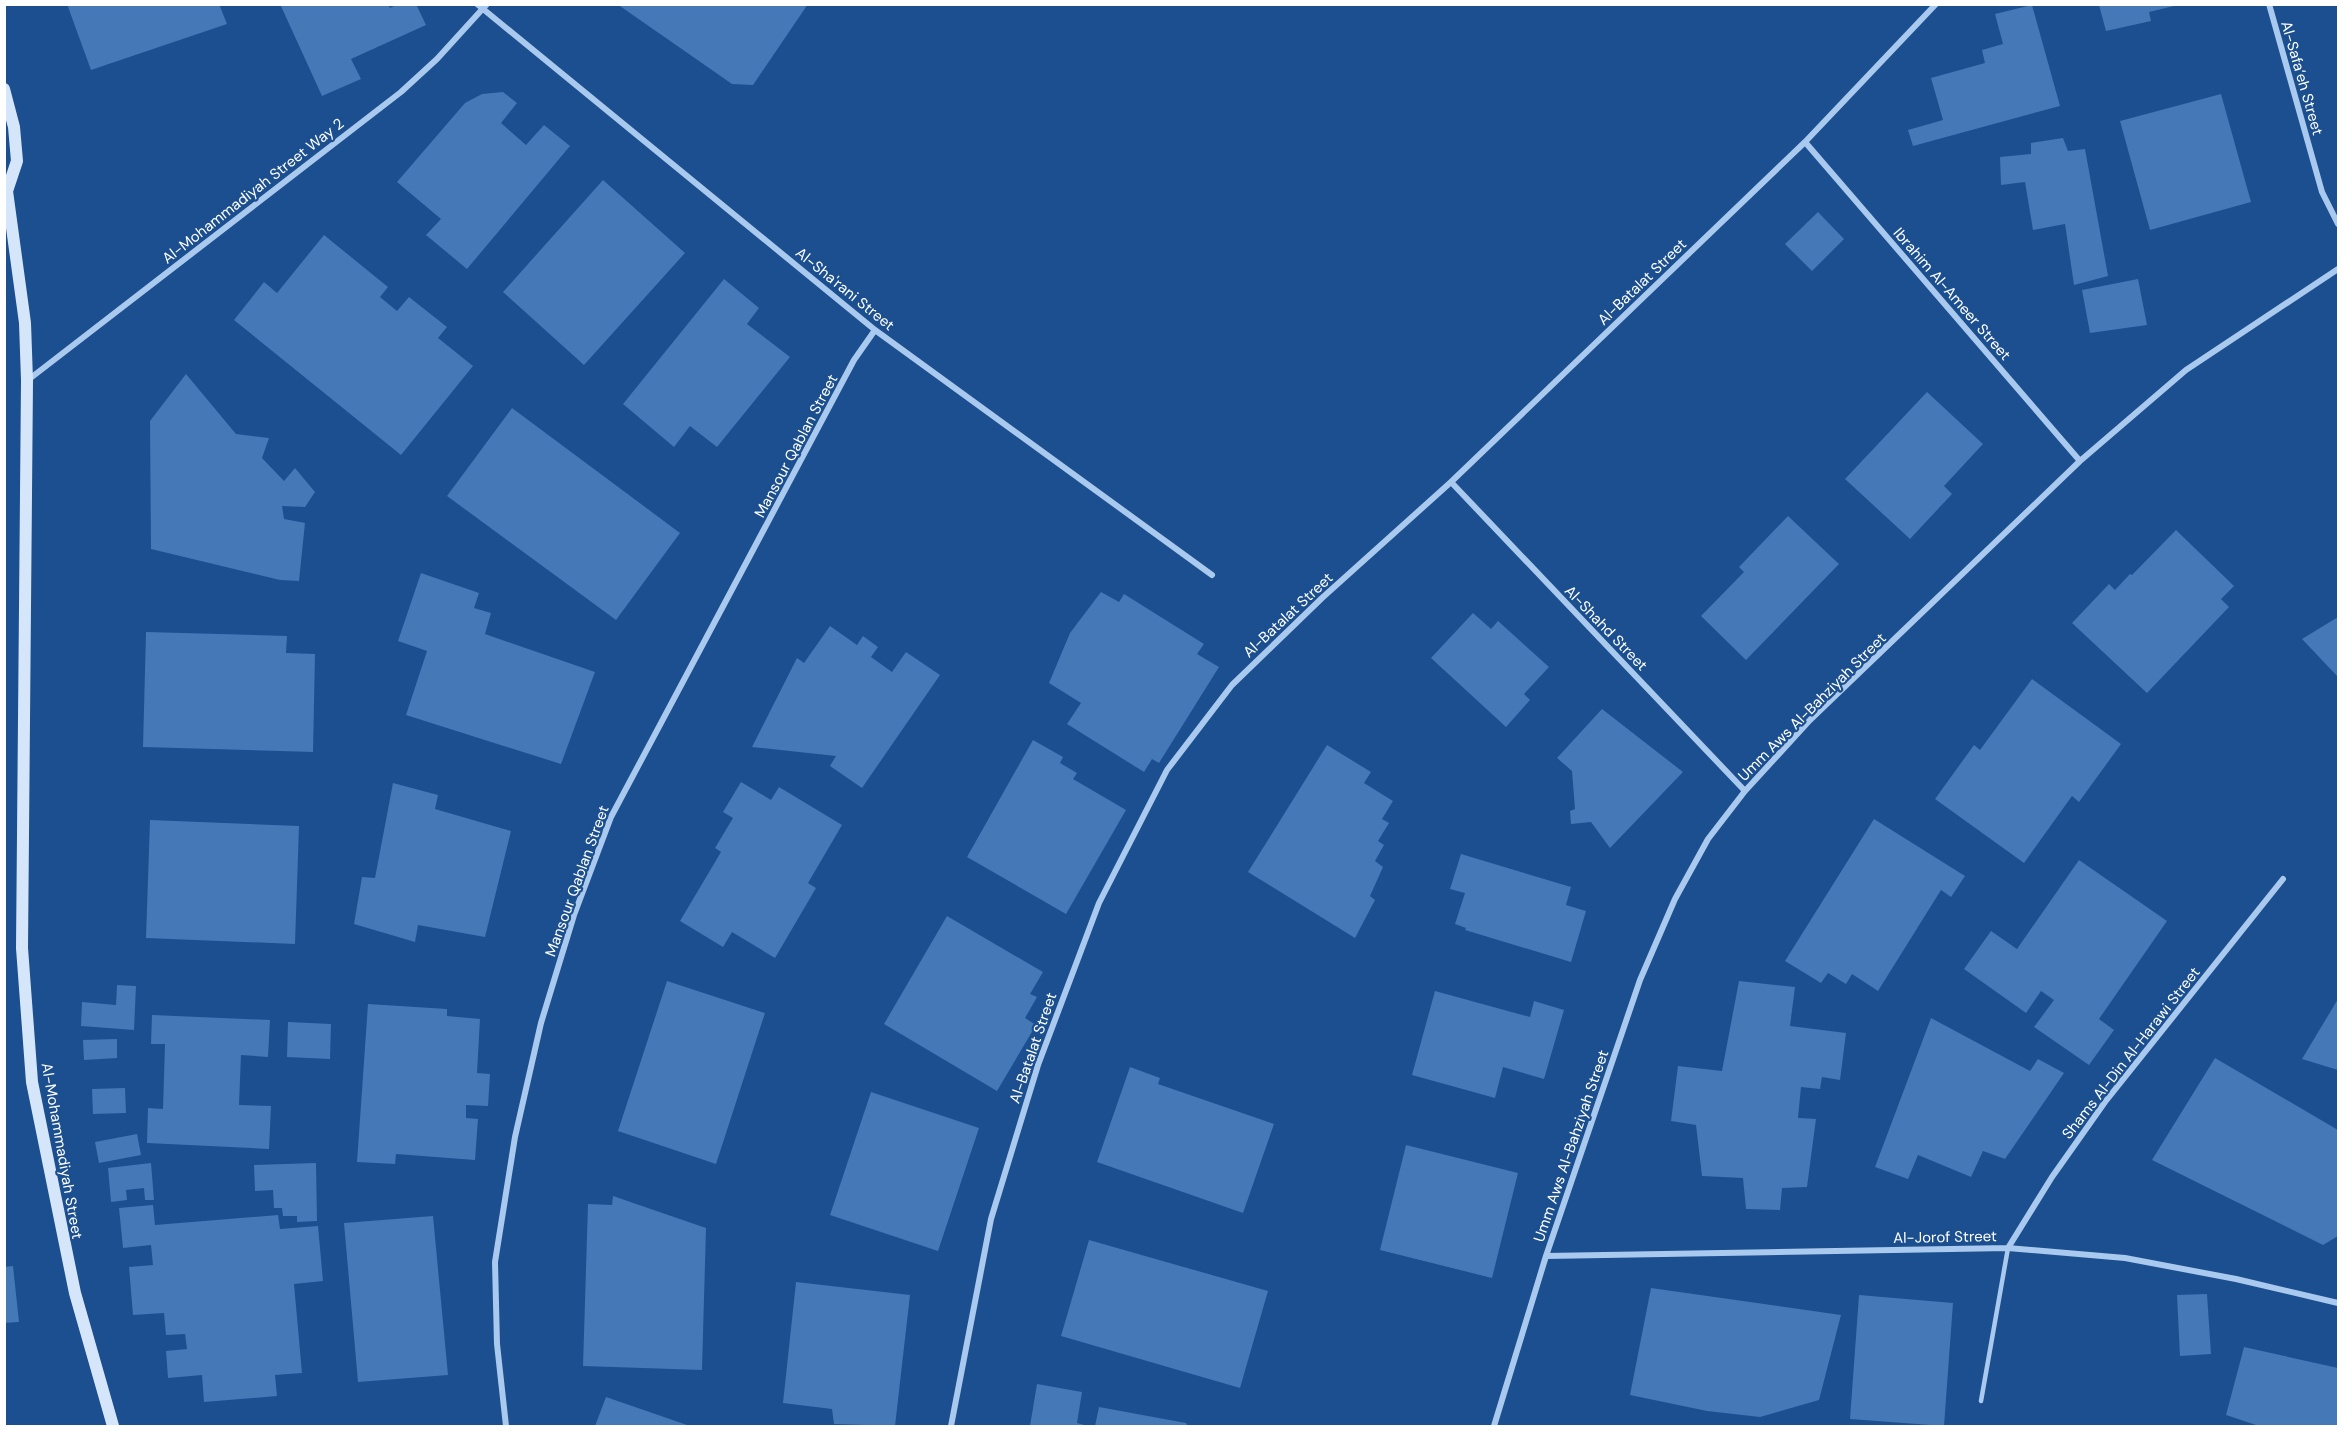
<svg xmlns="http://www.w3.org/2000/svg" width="2343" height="1431" font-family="'DM Sans',sans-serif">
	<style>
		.building { fill: #4478b7 }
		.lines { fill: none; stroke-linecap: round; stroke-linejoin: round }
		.lane { stroke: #a9c9ee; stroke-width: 4.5 }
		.street { stroke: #a9c9ee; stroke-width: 6 }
		.secondary { stroke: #d6e6fa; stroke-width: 12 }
		.labels { text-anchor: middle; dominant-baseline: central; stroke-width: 4.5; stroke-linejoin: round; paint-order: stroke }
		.street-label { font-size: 15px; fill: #fff; stroke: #1b4f8f }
	</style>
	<rect width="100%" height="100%" fill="#1b4f8f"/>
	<!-- building -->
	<path class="building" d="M67 4H219L227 24 91 70Z
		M280 4H388L390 8 398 4H416L426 25 351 59 361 79 322 96Z
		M617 4H808L753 85 732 84Z
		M2032 5 2060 106 1913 146 1908 130 1943 120 1931 78 1985 63 1982 50 2003 44 1995 14Z
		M2099 5H2178L2149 12 2151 21 2106 31Z
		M503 92 517 103 501 123 526 145 544 125 570 146 467 269 426 235 441 219 397 182 465 103 482 94Z
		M2221 94 2251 202 2150 230 2120 121Z
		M2063 138 2068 151 2085 149 2108 276 2074 285 2065 224 2033 230 2025 182 2001 185 2000 157 2031 154V143Z
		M603 180 685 253 584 365 503 292Z
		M1818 212 1844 239 1812 271 1785 244Z
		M324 235 388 287 380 297 397 311 409 297 447 327 438 338 473 366 401 455 234 320 264 282 277 293Z
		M724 279 759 308 747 324 790 357 717 447 690 426 674 447 623 404Z
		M2138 279 2147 325 2090 333 2082 290Z
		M186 374 236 434 269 438 262 458 284 481 295 468 315 492 305 507 282 506 284 519 305 523 299 581 280 580 151 549 150 421Z
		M1927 392 1983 444 1944 486 1952 494 1910 539 1845 479Z
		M512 408 680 533 616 620 447 496Z
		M1788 516 1839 564 1746 660 1701 616 1744 572 1739 567Z
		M2176 530 2234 586 2221 599 2229 607 2147 693 2072 623 2109 584 2115 590 2130 574 2132 575Z
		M421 573 479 593 474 608 491 613 485 634 595 672 561 764 406 715 427 651 398 641Z
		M1101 592 1119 602 1124 594 1204 644 1197 654 1219 667 1159 763 1152 759 1144 772 1067 724 1081 703 1049 683 1070 633Z
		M1473 613 1491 629 1498 621 1549 667 1524 694 1530 700 1506 727 1431 658Z
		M2338 617V677L2302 639Z
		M830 626 857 645 863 636 878 647 871 657 892 672 906 652 940 675 862 788 830 766 836 756 752 747 797 658 804 663Z
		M146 632 287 636 286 653 315 654 313 752 143 747Z
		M2032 679 2121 744 2079 802 2072 796 2024 863 1935 799 1974 745 1980 750Z
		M1602 709 1683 772 1610 848 1591 822 1571 824 1570 811 1575 809 1572 771 1557 758Z
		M1033 740 1063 757 1060 763 1077 773 1073 779 1126 810 1066 914 967 857Z
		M1327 745 1371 772 1364 783 1393 801 1382 819 1389 823 1378 841 1384 845 1375 861 1383 867 1370 896 1375 900 1355 938 1248 872Z
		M741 782 771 800 779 787 842 825 808 883 816 888 775 958 732 932 723 947 680 921 721 852 715 848 733 818 723 812Z
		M393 783 438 795 435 809 511 831 485 937 418 925 415 942 354 924 362 877 375 878Z
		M1874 819 1965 876 1951 897 1941 890 1878 991 1852 974 1846 984 1828 973 1821 983 1785 961Z
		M150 820 299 826 295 944 146 938Z
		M1461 854 1571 887 1566 905 1586 911 1571 962 1465 930 1466 928 1455 924 1465 893 1450 889Z
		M2079 860 2167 921 2099 1019 2114 1030 2089 1065 2034 1027 2054 1000 2041 991 2026 1013 1964 969 1991 931 2017 949Z
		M947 916 1043 972 1030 994 1037 997 1025 1018 1036 1025 997 1091 884 1024Z
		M667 981 765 1013 716 1164 618 1131Z
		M1739 981 1795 987 1790 1026 1846 1033 1840 1080 1822 1077 1820 1089 1801 1087 1798 1118 1816 1119 1807 1187 1782 1188 1780 1210 1746 1209 1743 1178 1702 1176 1696 1125 1671 1121 1678 1066 1722 1071Z
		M117 985 136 986 134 1030 81 1026 82 1002 116 1005Z
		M1435 991 1530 1017 1534 1001 1564 1010 1544 1079 1503 1067 1495 1098 1412 1075Z
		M2338 999V1070L2302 1059Z
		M368 1004 447 1009V1016L480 1019 477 1073 490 1074 488 1106 466 1105V1118L478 1119 475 1160 396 1154 395 1164 357 1162Z
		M152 1015 270 1020 268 1057 241 1055 239 1105 271 1106 269 1149 147 1143 148 1108 163 1109 165 1044H151Z
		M1931 1018 2030 1071 2038 1059 2064 1073 2005 1159 1983 1151 1971 1177 1918 1155 1908 1179 1875 1167Z
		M288 1022 331 1024 330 1059 287 1057Z
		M117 1039V1058L84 1060 83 1040Z
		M2215 1058 2338 1130V1236L2323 1245 2152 1160Z
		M1130 1067 1160 1078 1158 1084 1274 1124 1243 1213 1097 1162Z
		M125 1088 126 1113 93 1114 92 1089Z
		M871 1092 979 1128 938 1251 830 1215Z
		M137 1134 141 1155 99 1163 95 1142Z
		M1406 1145 1518 1173 1492 1278 1380 1250Z
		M151 1163 154 1200H145L144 1188 126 1190 127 1200 111 1202 108 1168Z
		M316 1163 317 1221 297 1222V1216H283L282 1208H274L273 1190 255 1191 254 1165Z
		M613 1196 706 1228 702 1370 583 1366 588 1204 612 1205Z
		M153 1205 155 1225 278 1215 280 1229 318 1226 323 1281 294 1284 302 1373 275 1375 277 1396 204 1402 202 1375 168 1378 166 1351 187 1349 185 1334 166 1335 164 1313 133 1315 129 1267 153 1265 151 1245 123 1248 119 1208Z
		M433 1216 448 1375 358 1382 344 1223Z
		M1089 1240 1268 1291 1240 1388 1061 1336Z
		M13 1266 19 1322 4 1323V1267Z
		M796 1282 910 1295 895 1426 834 1424 832 1409 783 1403Z
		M1651 1288 1841 1315 1819 1400 1760 1417 1707 1411 1630 1395Z
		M2207 1294 2211 1354 2180 1356 2177 1295Z
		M1859 1295 1953 1303 1944 1426 1850 1419Z
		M2244 1347 2338 1368V1426H2259L2226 1415Z
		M1037 1384 1082 1392 1077 1423 1088 1426H1030Z
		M606 1397 690 1426H595Z
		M1099 1407 1186 1423 1188 1426H1095Z"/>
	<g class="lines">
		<!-- lane -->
		<path class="lane" d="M1981 1401 2008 1248"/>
		<!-- street -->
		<path class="street" d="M477 4 875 330 1212 575
			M2269 4 2322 192 2338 224
			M1805 142 2080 461
			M28 380 401 92 437 59 487 4
			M1451 482 1745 791
			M2008 1248 2052 1177 2105 1102 2283 879
			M1546 1256 2008 1248 2125 1258 2236 1279 2338 1303
			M506 1426 497 1344 495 1262 515 1137 541 1023 574 915 611 817 854 360 875 330
			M951 1426 991 1219 1038 1065 1099 903 1167 770 1232 685 1322 598 1451 482 1805 142 1936 4
			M1494 1426 1546 1256 1640 980 1675 899 1708 839 1745 791 1810 720 2080 461 2186 370 2338 269"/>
		<!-- secondary -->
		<path class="secondary" d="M4 89 14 127 17 161 7 191 25 323 27 380 22 948 32 1082 75 1293 113 1426"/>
	</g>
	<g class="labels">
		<!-- street labels -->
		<g class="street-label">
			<text transform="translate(2302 78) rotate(74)">Al-Safa‘eh Street</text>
			<text transform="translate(253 191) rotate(-38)">Al-Mohammadiyah Street Way 2</text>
			<text transform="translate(1642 282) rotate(-44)">Al-Batalat Street</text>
			<text transform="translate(845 289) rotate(39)">Al-Sha'rani Street</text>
			<text transform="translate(1952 294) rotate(49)">Ibrahim Al-Ameer Street</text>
			<text transform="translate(796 446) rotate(-62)">Mansour Qablan Street</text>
			<text transform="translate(1288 615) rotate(-43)">Al-Batalat Street</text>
			<text transform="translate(1606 628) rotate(46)">Al-Shahd Street</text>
			<text transform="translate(1812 707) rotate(-45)">Umm Aws Al-Bahziyah Street</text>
			<text transform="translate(577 881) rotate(-70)">Mansour Qablan Street</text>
			<text transform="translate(1033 1048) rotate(-71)">Al-Batalat Street</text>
			<text transform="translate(2131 1053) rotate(-52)">Shams Al-Din Al-Harawi Street</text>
			<text transform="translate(1571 1146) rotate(-71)">Umm Aws Al-Bahziyah Street</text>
			<text transform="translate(62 1151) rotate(80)">Al-Mohammadiyah Street</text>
			<text transform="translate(1945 1237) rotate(-1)">Al-Jorof Street</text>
		</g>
	</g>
	<!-- border -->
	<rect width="2343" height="1431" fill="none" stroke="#ffffff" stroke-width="12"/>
</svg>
